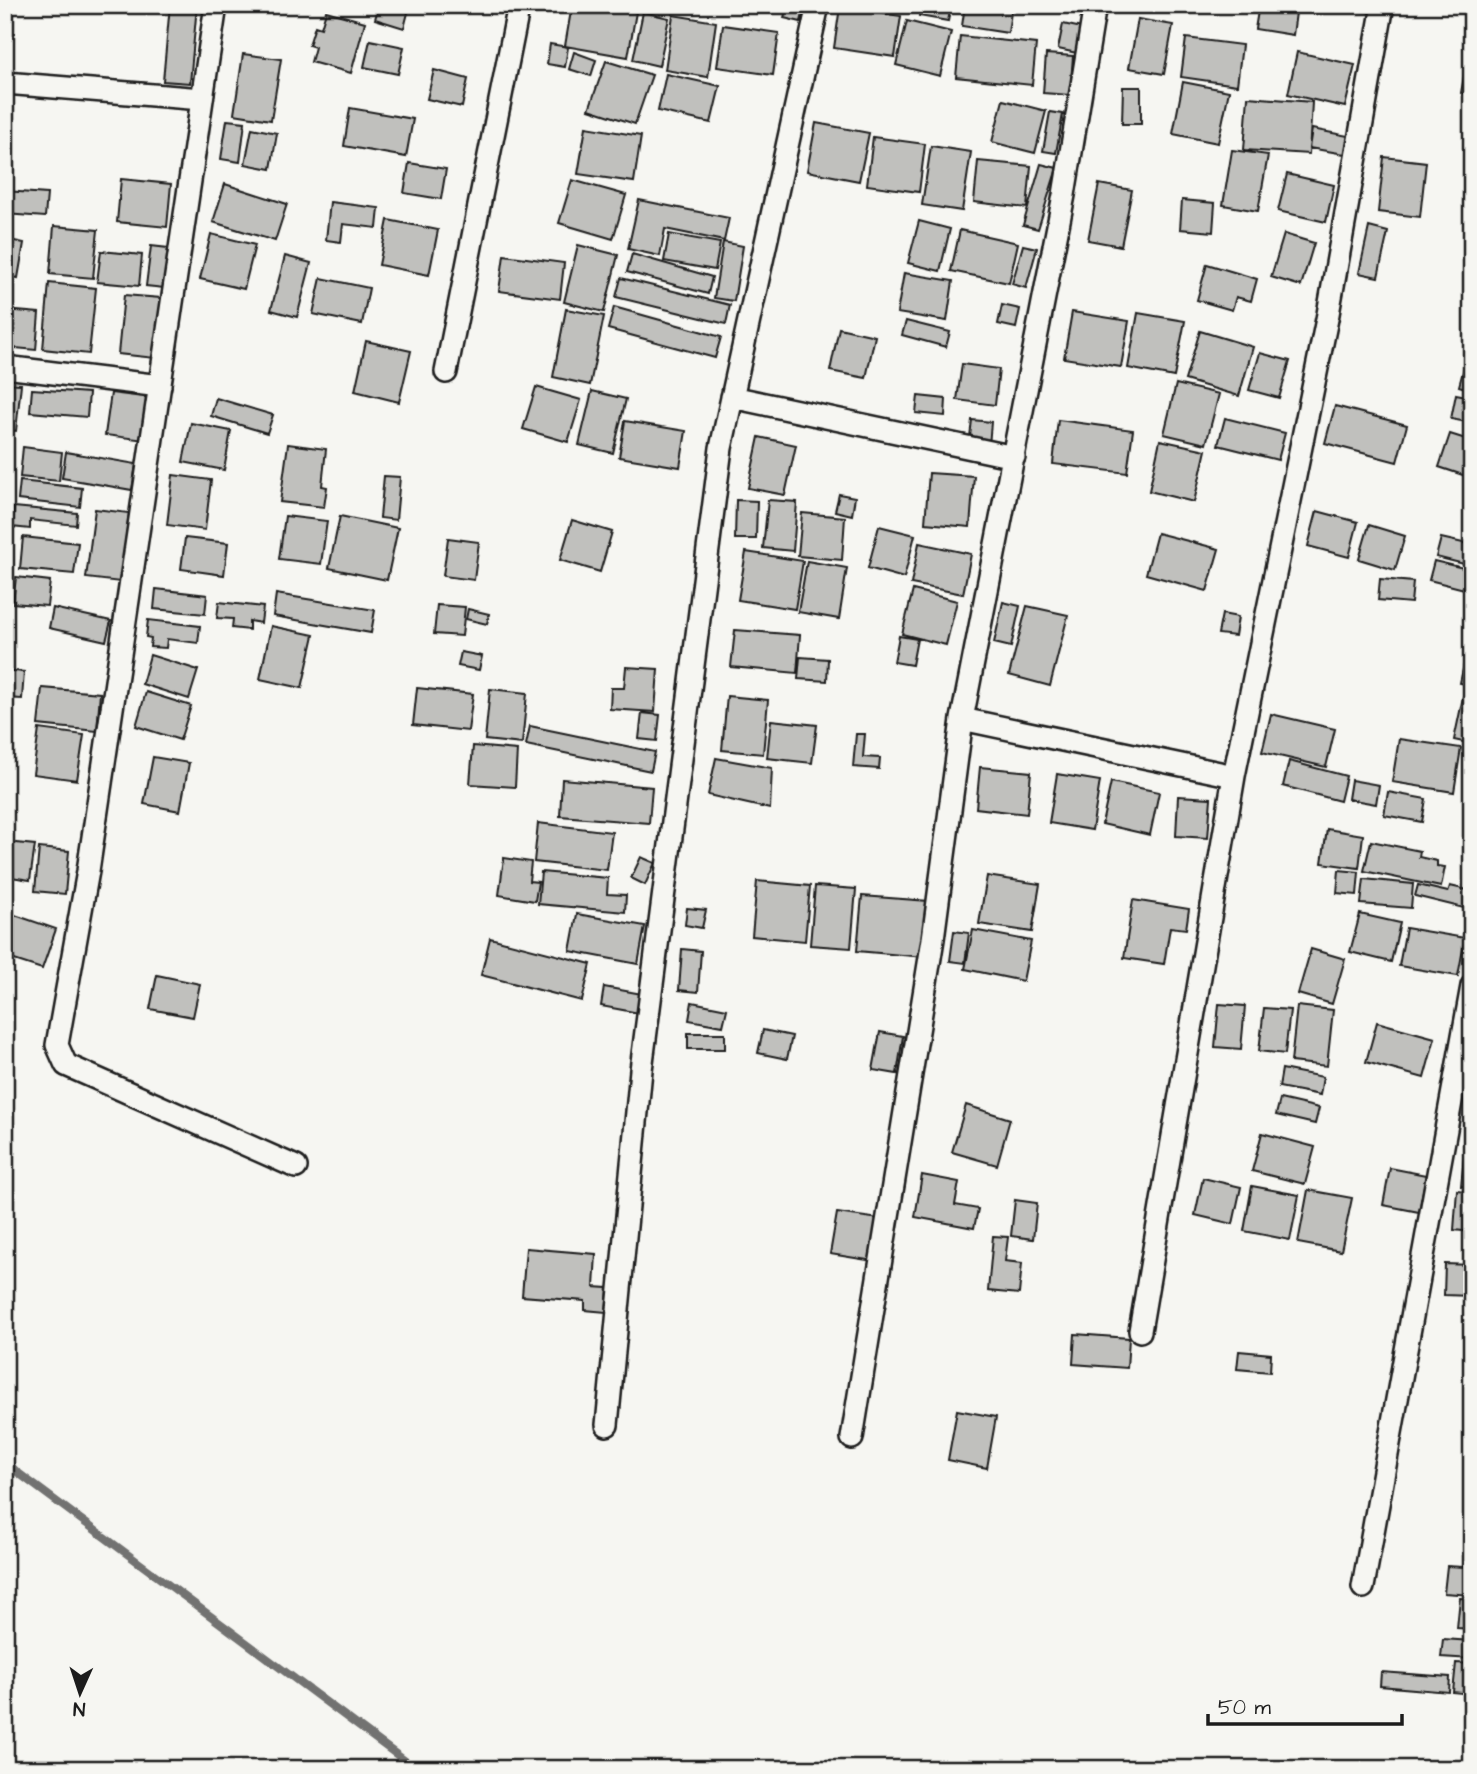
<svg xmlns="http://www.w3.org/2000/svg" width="1477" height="1774" font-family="'Architects Daughter',sans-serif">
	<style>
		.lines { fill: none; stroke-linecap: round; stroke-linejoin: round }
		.stream { stroke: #727271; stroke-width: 8 }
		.building { fill: #c0c0bd; stroke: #1c1c1c; stroke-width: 2 }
		.street-casing { stroke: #1c1c1c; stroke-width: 26 }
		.street { stroke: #f6f6f2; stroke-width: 21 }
	</style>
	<rect width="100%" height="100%" fill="#f6f6f2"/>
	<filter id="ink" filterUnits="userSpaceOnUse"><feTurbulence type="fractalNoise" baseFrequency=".0143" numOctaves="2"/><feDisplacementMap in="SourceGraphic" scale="14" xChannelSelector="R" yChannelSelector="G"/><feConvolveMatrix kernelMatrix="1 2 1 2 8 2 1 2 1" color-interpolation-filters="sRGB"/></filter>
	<g filter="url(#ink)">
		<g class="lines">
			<!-- stream -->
			<path class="stream" d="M5 1460 17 1472 416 1769"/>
		</g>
		<!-- building -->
		<path class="building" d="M131 5H160L159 11 131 9Z
			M170 5H197L190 83 163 81Z
			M379 5H410L404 28 375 19Z
			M572 5H595L636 12 628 57 565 46Z
			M787 5H805L801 22 784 18Z
			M921 5 951 7 948 21 919 16Z
			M965 5H1012L1008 33 962 26Z
			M1141 5H1174V9L1141 7Z
			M1259 5H1297L1293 35 1255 29Z
			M1356 5H1374L1372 13 1355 10Z
			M840 7 901 16 895 57 834 48Z
			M326 11 365 22 351 73 311 62 315 47 309 45 315 26 321 28Z
			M643 12 669 18 659 66 633 60Z
			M673 15 716 22 708 77 665 70Z
			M1138 19 1173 25 1164 74 1129 68Z
			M907 21 951 32 940 76 896 65Z
			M1063 24 1082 28 1077 53 1058 49Z
			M723 25 779 33 773 75 717 67Z
			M960 36 1036 44 1032 85 956 77Z
			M1186 38 1242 45 1237 85 1181 77Z
			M370 40 404 47 398 74 364 67Z
			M550 44 568 47 565 67 547 64Z
			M574 52 596 60 591 76 569 69Z
			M1297 52 1355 65 1345 107 1288 94Z
			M243 54 281 59 271 120 234 114Z
			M1046 54 1073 56 1070 95 1043 93Z
			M1467 60 1472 61V95L1461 93Z
			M606 61 652 75 635 124 589 109Z
			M434 70 468 79 462 107 427 99Z
			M666 74 720 86 711 123 658 111Z
			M1183 82 1229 91 1218 143 1173 134Z
			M1123 87H1141V124H1122Z
			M1248 97 1312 102 1309 154 1244 150Z
			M1003 100 1046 111 1035 153 992 142Z
			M350 108 413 119 406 157 344 146Z
			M1050 112 1063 114 1056 153 1043 151Z
			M227 120 245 122 240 162 221 159Z
			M816 123 869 133 859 181 807 171Z
			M586 127 641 136 634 182 578 174Z
			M252 128 277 133 271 169 245 164Z
			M1312 129 1348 136 1345 154 1309 148Z
			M873 137 925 144 919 192 867 185Z
			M931 146 971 152 962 211 922 205Z
			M1232 150 1268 155 1258 211 1223 205Z
			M1384 157 1426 162 1420 217 1378 212Z
			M978 161 1031 166 1027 208 974 202Z
			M409 163 446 169 441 199 404 193Z
			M1041 164 1057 168 1038 229 1023 225Z
			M1287 174 1334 185 1326 222 1278 211Z
			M121 179 171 184 167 227 117 222Z
			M572 180 626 195 613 239 559 223Z
			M225 184 287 204 275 241 213 222Z
			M1099 184 1132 190 1121 246 1088 240Z
			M5 191 47 194 45 217 5 214Z
			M639 200 729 218 724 241 665 229 660 256 628 249Z
			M1182 200 1215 203 1213 232 1180 229Z
			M330 202 379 208 377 228 343 224 341 242 326 240Z
			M388 220 438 230 429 275 379 265Z
			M919 221 950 229 940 271 908 263Z
			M54 226 98 230 93 278 50 274Z
			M1369 227 1388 232 1378 277 1359 273Z
			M960 230 1018 243 1009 283 951 271Z
			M211 234 255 245 244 289 200 279Z
			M669 234 720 243 715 270 664 261Z
			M1284 234 1314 243 1301 286 1271 277Z
			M5 239 24 243 18 278 5 276Z
			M723 242 743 246 734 301 714 298Z
			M578 245 618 255 604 312 564 302Z
			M1023 245 1037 248 1026 288 1012 284Z
			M151 246 168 248 164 288 146 286Z
			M101 251 142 255 139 286 97 282Z
			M632 254 712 277 708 294 627 272Z
			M504 255 564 263 560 299 499 291Z
			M285 256 311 263 297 317 271 310Z
			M1207 264 1257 279 1251 301 1236 297 1232 310 1197 300Z
			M904 273 953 281 947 321 897 313Z
			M321 278 369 288 362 324 313 314Z
			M621 278 730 305 726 324 616 297Z
			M49 283 96 288 89 354 43 349Z
			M124 295 161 298 155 358 118 354Z
			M1002 305 1020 309 1016 328 998 324Z
			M614 307 721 337 715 358 608 329Z
			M566 309 604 316 590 385 553 377Z
			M5 310 39 313 36 350 5 347Z
			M1072 312 1129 321 1121 367 1064 358Z
			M1138 313 1185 321 1174 377 1128 368Z
			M906 321 950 332 946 347 902 335Z
			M839 328 875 336 866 378 830 371Z
			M1200 331 1253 347 1239 396 1185 380Z
			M366 341 411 351 399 402 355 391Z
			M1260 353 1290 361 1279 398 1249 390Z
			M962 364 999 369 995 405 957 400Z
			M1465 364 1472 366V390L1459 386Z
			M5 383 21 384 16 431 5 430Z
			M1176 384 1219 394 1206 444 1164 434Z
			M536 387 581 400 568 442 523 429Z
			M32 389 89 393 87 417 30 412Z
			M592 391 626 399 613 453 579 445Z
			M111 393 151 398 145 440 105 435Z
			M1456 394 1472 397V423L1451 419Z
			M918 396 946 399 945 416 916 413Z
			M216 398 273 415 267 433 211 416Z
			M1335 406 1407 425 1397 462 1325 443Z
			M1225 418 1285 433 1278 460 1218 445Z
			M972 420 991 422 989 446 969 445Z
			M1058 420 1133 430 1127 473 1053 464Z
			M625 421 686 431 680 467 619 457Z
			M191 423 231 431 224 470 183 462Z
			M1450 434 1472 441V478L1439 467Z
			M759 437 796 445 785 495 748 488Z
			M1160 440 1206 450 1194 502 1149 491Z
			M288 444 326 449 322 486 327 487 324 507 280 502Z
			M23 447 62 452 59 481 20 477Z
			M66 452 136 464 132 490 62 478Z
			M929 473 974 476 970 527 925 523Z
			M173 475 211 480 205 530 167 525Z
			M384 476 400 477 396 520 380 518Z
			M20 481 82 488 80 507 18 500Z
			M839 494 855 497 852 515 835 511Z
			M736 500 757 501 756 539H735Z
			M768 500 797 502 793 551 763 548Z
			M14 507 77 513 76 525 30 520V529L12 527Z
			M95 509 129 513 120 582 86 578Z
			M1317 511 1358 522 1349 557 1308 546Z
			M802 513 845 517 842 560 798 556Z
			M285 516 327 521 321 564 279 559Z
			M340 516 398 528 387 580 329 568Z
			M572 520 612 532 600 572 560 560Z
			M1369 525 1405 536 1395 570 1359 559Z
			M879 526 915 535 904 578 868 568Z
			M1157 533 1219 549 1207 591 1146 574Z
			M23 537 78 543 74 574 20 569Z
			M185 538 228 543 224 575 181 569Z
			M448 538 479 542 474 580 443 576Z
			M1441 538 1472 545V566L1436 557Z
			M919 543 971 554 963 594 911 584Z
			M746 552 803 561 795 609 738 600Z
			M807 561 847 568 839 619 798 612Z
			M1434 561 1472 570V591L1429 580Z
			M16 577 50 581 47 606 13 603Z
			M1380 579 1413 582 1411 603 1378 600Z
			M156 589 207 595 205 614 154 609Z
			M913 590 957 601 946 645 902 634Z
			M276 594 375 610 371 633 273 616Z
			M219 602 263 607 261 623 249 621V630L232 628 233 619 217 618Z
			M1003 602 1020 606 1011 647 994 643Z
			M437 605 465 607 462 636 434 634Z
			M1027 606 1068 615 1050 686 1009 675Z
			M53 608 111 621 106 641 49 628Z
			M468 609 489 614 487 624 466 619Z
			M1222 614 1238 617 1235 636 1218 634Z
			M148 620 200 626 198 643 167 639 166 648 150 647 151 638 146 637Z
			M271 626 314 635 302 688 260 679Z
			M1472 627V685L1460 683Z
			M735 630 800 635 797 673 731 667Z
			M899 636 917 639 912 665 894 662Z
			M461 652 482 656 479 670 458 666Z
			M150 655 198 670 189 699 142 684Z
			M800 657 828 659 827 681 798 679Z
			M626 667 658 669 655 712 610 709 611 688H624Z
			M5 670 24 672 22 699 5 698Z
			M42 688 100 693 97 731 38 725Z
			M417 688 473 694 468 731 413 725Z
			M490 689 527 693 522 744 485 740Z
			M146 692 191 706 180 740 136 726Z
			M727 696 768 700 763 754 722 750Z
			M1463 697 1472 698V744L1454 740Z
			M642 713 660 715 657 741 639 739Z
			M1271 714 1335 729 1326 767 1262 752Z
			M771 720 817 725 812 763 767 758Z
			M530 726 655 752 651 771 526 745Z
			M39 729 84 735 77 780 33 774Z
			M856 734H865L863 757 880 758 879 769 853 767Z
			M1399 739 1461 748 1454 792 1392 782Z
			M473 746 517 750 515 787 470 784Z
			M153 757 189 763 180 811 144 804Z
			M716 758 772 768 770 809 708 795Z
			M1289 761 1346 776 1340 801 1283 786Z
			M980 767 1031 772 1027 814 976 808Z
			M1057 774 1100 781 1092 830 1049 823Z
			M562 779 652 787 649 823 560 816Z
			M1351 780 1379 785 1376 804 1348 799Z
			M1111 782 1159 792 1150 835 1102 824Z
			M1388 792 1426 799 1422 822 1384 815Z
			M1178 796 1211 798 1208 838 1176 836Z
			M538 823 612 832 607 870 534 862Z
			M1327 829 1363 835 1359 868 1322 863Z
			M1468 830H1472V847L1466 846Z
			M1371 841 1420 851 1419 857 1437 861V866L1445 867 1441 887 1364 871Z
			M6 842 35 845 30 880 5 876Z
			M39 848 69 851 65 894 35 891Z
			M641 857 655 863 645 885 631 878Z
			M504 858 531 862 529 881 538 882 535 901 499 895Z
			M1339 870 1359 872 1357 895 1337 893Z
			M541 872 608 878 607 894 626 895 625 912 538 904Z
			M987 876 1040 884 1032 932 979 924Z
			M1364 879 1413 884 1411 908 1361 904Z
			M757 881 810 886 805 941 752 936Z
			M1418 885 1448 892 1450 886 1472 891V910L1415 896Z
			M815 886 856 889 851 948 810 945Z
			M862 896 929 901 924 957 857 951Z
			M1133 900 1189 909 1186 929 1170 927 1164 964 1124 958Z
			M687 908 706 910 702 928 685 925Z
			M9 913 56 929 42 969 5 957V925Z
			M577 914 645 926 638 964 570 951Z
			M1360 914 1400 923 1391 962 1350 952Z
			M1406 928 1465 938 1458 976 1399 966Z
			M973 930 1031 941 1023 981 965 969Z
			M954 931 969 933 965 963 950 961Z
			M490 938 591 964 582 1001 481 975Z
			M682 949 701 951 698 992 679 990Z
			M1311 949 1345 959 1332 1004 1298 994Z
			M157 975 200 984 193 1017 150 1009Z
			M604 987 642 994 639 1013 601 1006Z
			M692 1002 727 1009 723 1026 689 1020Z
			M1219 1004 1245 1006 1241 1049 1215 1047Z
			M1297 1006 1333 1010 1327 1066 1291 1062Z
			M1264 1008 1290 1010 1285 1054 1259 1051Z
			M1377 1022 1435 1038 1424 1078 1366 1062Z
			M763 1030 792 1036 787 1059 758 1053Z
			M880 1032 903 1036 897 1074 873 1070Z
			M688 1033H725V1049H688Z
			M1282 1069 1323 1077 1320 1095 1279 1087Z
			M1471 1088H1472V1129L1465 1128Z
			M1280 1099 1319 1108 1315 1124 1276 1115Z
			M966 1105 1010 1119 997 1165 952 1152Z
			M1262 1133 1315 1147 1305 1184 1252 1171Z
			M1465 1147 1472 1148V1187L1461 1186Z
			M1390 1168 1426 1175 1419 1212 1383 1205Z
			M922 1175 959 1182 955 1205 978 1209 974 1228 915 1217Z
			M1203 1178 1241 1187 1233 1224 1195 1215Z
			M1252 1186 1299 1195 1290 1240 1244 1231Z
			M1308 1190 1352 1198 1341 1251 1298 1243Z
			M1457 1190 1472 1192V1232L1454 1230Z
			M1015 1200 1037 1203 1033 1239 1011 1236Z
			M837 1213 880 1219 874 1261 830 1254Z
			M993 1236 1008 1237 1005 1261 1022 1263 1019 1294 988 1291Z
			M526 1248 596 1254 594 1287 608 1288 606 1312 585 1310V1301L522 1296Z
			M1445 1264 1472 1265V1296L1444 1295Z
			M1075 1334 1129 1338 1127 1368 1073 1364Z
			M1239 1351 1271 1354 1270 1372 1237 1369Z
			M957 1410 996 1417 987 1468 948 1460Z
			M1464 1565 1472 1566V1595L1444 1593 1447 1566 1463 1567Z
			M1460 1598 1472 1599V1629L1457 1628Z
			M1443 1639 1472 1641V1659L1441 1657Z
			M1456 1663 1472 1664V1694L1453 1692Z
			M1381 1672 1450 1677 1449 1692 1380 1686Z"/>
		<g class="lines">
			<defs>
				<path id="street" d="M216 5 88 871 57 1045 66 1065 296 1167
					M5 83 202 99
					M5 367 160 386
					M446 372 519 5
					M732 397 1014 457
					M962 719 1234 776
					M1140 1331 1234 776 1328 314 1383 5
					M607 1425 641 1070 721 448 818 5
					M852 1438 933 939 962 719 1064 195 1095 5
					M1363 1587 1472 986"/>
			</defs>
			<!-- street casing -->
			<use href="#street" class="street-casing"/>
			<!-- street -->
			<use href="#street" class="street"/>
		</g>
	</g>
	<!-- margin -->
	<rect width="1477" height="1774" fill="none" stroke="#f6f6f2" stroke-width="28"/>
	<rect x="14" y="14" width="1449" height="1746" fill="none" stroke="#1c1c1c" stroke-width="2.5" filter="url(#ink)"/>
	<!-- north arrow -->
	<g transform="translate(80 1693) rotate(183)" stroke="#f6f6f2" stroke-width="5" paint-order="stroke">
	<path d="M0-5L12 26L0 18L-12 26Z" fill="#1c1c1c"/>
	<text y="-10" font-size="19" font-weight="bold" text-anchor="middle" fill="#1c1c1c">N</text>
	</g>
	<!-- scale -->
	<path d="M1208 1714v10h194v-10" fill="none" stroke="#1c1c1c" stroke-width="3.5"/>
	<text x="1218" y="1714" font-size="21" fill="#1c1c1c" stroke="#f6f6f2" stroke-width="5" paint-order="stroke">50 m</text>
</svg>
